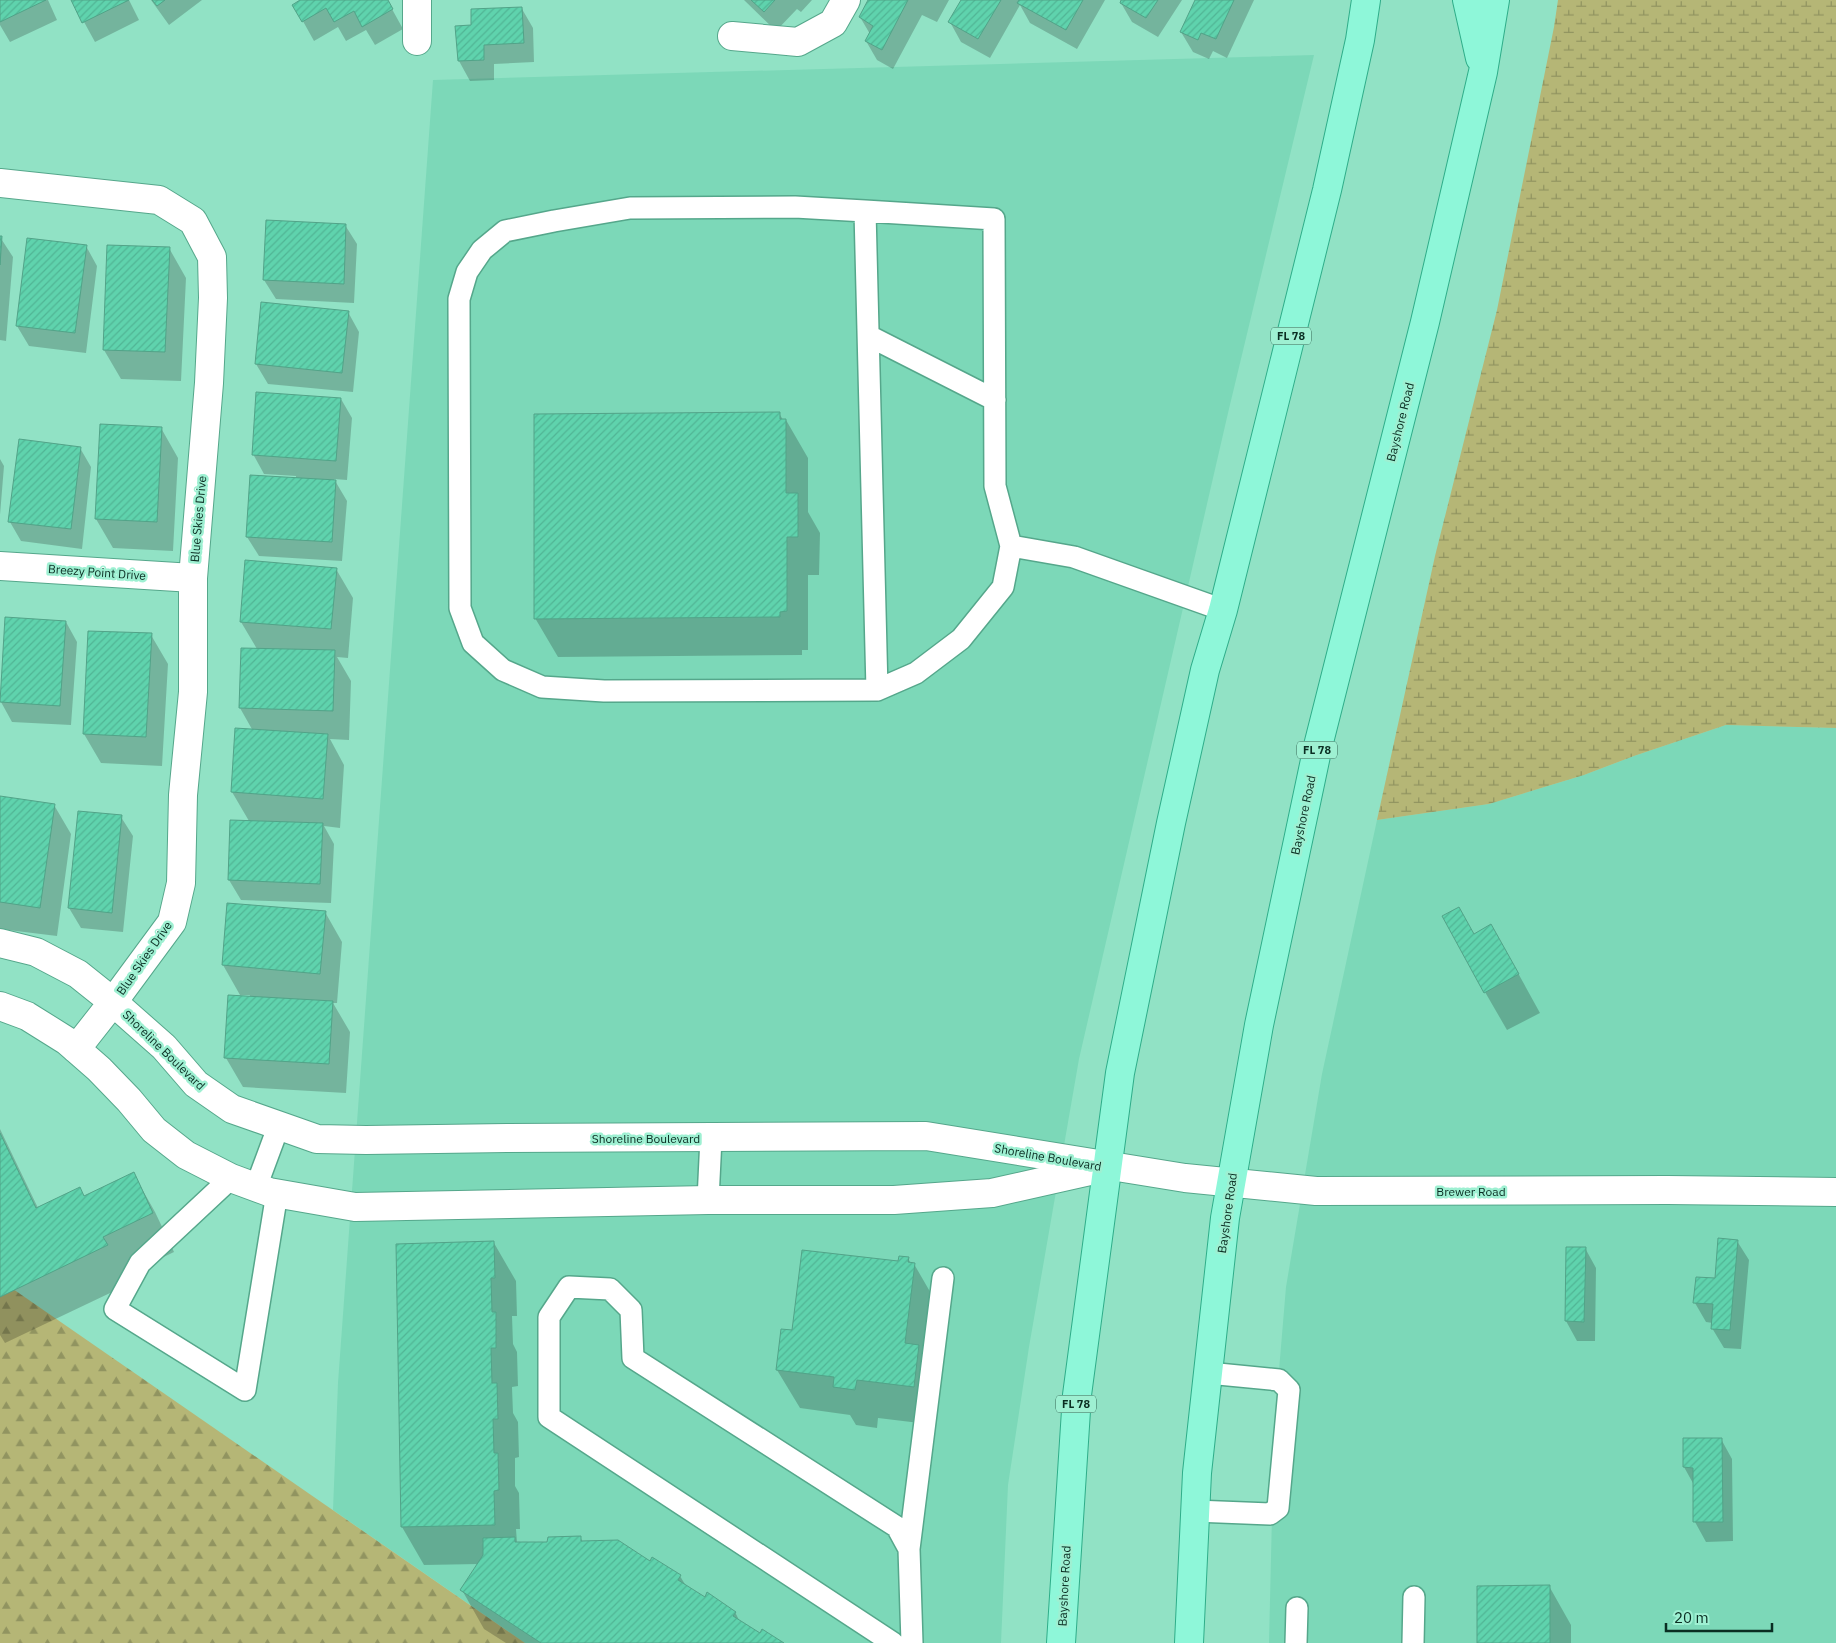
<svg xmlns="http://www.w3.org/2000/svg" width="1836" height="1643" font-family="'IBM Plex Sans',sans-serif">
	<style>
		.built { fill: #7cd8b8 }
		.forest { fill: url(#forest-firs) }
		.wetland { fill: url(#wetland-marsh) }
		.shadow { fill: #0003 }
		.building { fill: url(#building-hatch); stroke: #52a388 }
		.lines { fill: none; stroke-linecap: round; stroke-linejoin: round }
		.service-casing { stroke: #55a78b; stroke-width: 24 }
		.minor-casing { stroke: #55a78b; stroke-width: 30 }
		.primary-casing { stroke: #2fad89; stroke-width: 30 }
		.service { stroke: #fff; stroke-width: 21 }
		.minor { stroke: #fff; stroke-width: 28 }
		.primary { stroke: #8ef7d9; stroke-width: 28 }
		.labels { text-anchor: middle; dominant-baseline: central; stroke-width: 5; stroke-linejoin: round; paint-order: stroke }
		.shield { fill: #9ef0d2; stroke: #366857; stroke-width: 1 }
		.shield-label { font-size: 11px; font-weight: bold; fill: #0a2d22 }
		.street-label { font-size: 12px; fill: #0a2d22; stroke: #9ef0d2 }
	</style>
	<defs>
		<pattern id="forest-firs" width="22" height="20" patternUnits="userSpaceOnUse" patternTransform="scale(1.25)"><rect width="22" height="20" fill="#b5b676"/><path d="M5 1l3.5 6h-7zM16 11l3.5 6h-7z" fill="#919460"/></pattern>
		<pattern id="wetland-marsh" width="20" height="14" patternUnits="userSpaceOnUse" patternTransform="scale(1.25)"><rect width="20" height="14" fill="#b5b676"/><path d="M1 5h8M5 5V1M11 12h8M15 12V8" fill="none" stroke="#919460"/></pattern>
		<pattern id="building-hatch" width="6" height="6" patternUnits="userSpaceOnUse" patternTransform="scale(1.25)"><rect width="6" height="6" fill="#5fd3ad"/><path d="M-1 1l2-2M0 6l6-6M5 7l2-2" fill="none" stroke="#51b595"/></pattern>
	</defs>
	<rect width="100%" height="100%" fill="#91e2c5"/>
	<!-- built -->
	<path class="built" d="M1314 55 1228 413 1079 1059 1029 1347 1008 1485 1001 1643H525L333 1510 338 1383 433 80Z
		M1726 725 1836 728V1643H1269L1274 1430 1286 1287 1322 1074 1377 820 1489 804 1584 775 1634 756Z"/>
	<!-- forest -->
	<path class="forest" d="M0 1280 525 1643H0Z"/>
	<!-- wetland -->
	<path class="wetland" d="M1558 0H1836V728L1726 725 1634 756 1584 775 1489 804 1377 820 1435 556 1497 310 1554 27Z"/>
	<!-- shadow -->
	<path class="shadow" d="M0 0H48L57 20 10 42 0 25Z
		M72 0H129L139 20 95 42Z
		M151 0H202L169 25Z
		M303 0H387L403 29 375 45 366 30 346 41 338 27 314 41 294 5Z
		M744 0H812L801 12 797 9 776 31Z
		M869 0H949L937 22 922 15 893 69 877 60 866 41 870 34 860 17Z
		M963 0H1105L1077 49 1030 23 1020 5 990 58 961 42 950 22Z
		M1123 0H1182L1158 37 1132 22 1121 3Z
		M1196 0H1254L1227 58 1213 51 1209 59 1193 52 1181 32Z
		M522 9 533 28 534 62 494 64V80L470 81 459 61 457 27H473Z
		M345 225 357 244 354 303 276 299 264 280Z
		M0 237 13 257 6 341 0 340Z
		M28 239 86 246 97 266 86 353 29 346 17 326Z
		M169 248 186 278 181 381 121 379 104 350Z
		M348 312 359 332 353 392 268 384 256 364Z
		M341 399 352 418 347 480 334 479 347 501 342 561 259 556 247 537 296 479V476L264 474 253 454Z
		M779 413 783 420H786L808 458V512L820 533 819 575H808V650H802V655L558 657 535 618Z
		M161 428 178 458 173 551 113 548 96 519Z
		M80 448 91 467 82 549 21 541 10 522Z
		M0 459 4 466 0 515Z
		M336 569 353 598 348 658 337 657 351 681 349 740 330 739 344 765 340 828 324 826 334 844 331 903 241 900 229 880 232 821H249L232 792 253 731 240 708 257 649 241 622Z
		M7 619 66 622 77 642 71 725 12 722 1 702Z
		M89 632 151 635 168 664 162 766 101 763 84 734Z
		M0 797 54 805 71 834 57 936 0 929Z
		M121 817 133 836 123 932 81 928 69 908Z
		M228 905 325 912 342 942 337 1003H333L350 1032 346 1093 243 1087 226 1058 250 995H240L223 965Z
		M1474 935 1513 964 1540 1013 1507 1030 1485 992Z
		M0 1129 38 1208 84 1197 133 1173 155 1212 174 1252 124 1276 129 1284 5 1343 0 1335Z
		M1737 1241 1749 1260 1741 1349 1724 1348 1712 1328 1713 1323 1706 1322 1695 1303 1716 1280Z
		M494 1243 516 1281 517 1316H512L513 1344 517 1352 518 1386 512 1387 513 1413 518 1422 519 1457 515 1458V1486L519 1493 520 1529H516L517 1543H549L580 1537 583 1542 650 1562 680 1576 686 1586 705 1599 735 1612 740 1622 760 1635 782 1643H506L484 1629 462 1590 479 1564 424 1565 402 1527Z
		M1567 1248H1585L1596 1268 1595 1341H1577L1566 1321Z
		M908 1258 911 1264H914L936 1302 929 1364 941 1385 936 1425 878 1418 877 1428 856 1425 850 1415 800 1408 777 1370 794 1331 899 1262Z
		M1721 1439 1732 1459 1733 1541 1706 1542 1695 1522 1694 1485 1684 1467V1440Z
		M1549 1586 1571 1625V1643H1478Z"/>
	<!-- building -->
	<path class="building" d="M0 0H46L0 22Z
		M71 0H129L82 23Z
		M152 0H165L157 6Z
		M300 0H388L393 9 362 27 354 11 334 22 326 8 302 22 292 5Z
		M751 0H775L764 12Z
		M868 0H908L882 50 865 41 873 26 859 17Z
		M961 0H1001L978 39 948 22Z
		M1019 0H1083L1066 30 1017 3Z
		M1121 0H1158L1146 18 1120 3Z
		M1195 0H1234L1216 39 1201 33 1198 40 1180 32Z
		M522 7 524 43 484 45V60L458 61 455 26 471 25V9Z
		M266 220 346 224 344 284 263 280Z
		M0 236H2L0 265Z
		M27 238 87 245 75 333 16 326Z
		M107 245 170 247 165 352 103 350Z
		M261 302 349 311 342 373 255 364Z
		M256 392 341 398 336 461 252 455Z
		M780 412V419H786V493H798V537H787V611L780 612V617L534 619V414Z
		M100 424 162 427 157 522 95 519Z
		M19 439 81 447 71 529 8 522Z
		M250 475 336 480 332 542 246 537Z
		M245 560 337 568 331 629 240 622Z
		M5 617 66 621 60 706 0 702Z
		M88 631 152 633 146 737 83 734Z
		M241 648 335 650 333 711 239 708Z
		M235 728 328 734 323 799 231 792Z
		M0 796 55 804 40 908 0 902Z
		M78 811 122 815 112 913 68 908Z
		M230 820 323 823 320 884 228 880Z
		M227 903 326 911 320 974 222 965Z
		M1459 907 1474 934 1491 924 1519 974 1484 993 1442 916Z
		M228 995 333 1001 329 1064 224 1058Z
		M0 1133 36 1208 80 1187 84 1196 134 1172 153 1213 103 1237 108 1245 0 1297Z
		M1718 1238 1738 1240 1730 1330 1711 1329 1713 1304 1693 1303 1696 1277 1715 1278Z
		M494 1241 495 1278H491L492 1312H496V1348H491L492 1383H497L498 1419H493L494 1453H498L499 1490 494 1491 495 1525 401 1527 396 1244Z
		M1566 1247H1586L1584 1322 1565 1321Z
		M802 1250 898 1261 899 1256 909 1257 908 1262 915 1263 905 1343 919 1345 914 1387 857 1380 855 1390 833 1387 834 1377 776 1370 781 1329 792 1330Z
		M1683 1438H1722L1723 1522H1693V1468L1683 1467Z
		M581 1536V1541L618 1540 650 1561 652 1557 681 1575 678 1580 705 1597 707 1592 736 1612 733 1616 760 1633 762 1629 784 1643H541L460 1590 483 1555V1538L515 1537V1542H547L548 1537Z
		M1550 1585V1643H1477V1586Z"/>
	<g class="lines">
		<defs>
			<path id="service" d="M865 211 795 207 630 208 554 221 505 231 482 250 467 272 459 299 460 608 473 643 503 670 542 687 604 691 877 690
				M869 336 995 400
				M1011 546 1003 587 961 639 916 673 877 690 865 211 994 219 995 486 1011 546 1074 557 1223 610
				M231 1178 140 1263 115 1309 245 1390 277 1193
				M256 1187 279 1125
				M708 1200 711 1138
				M1195 1511 1270 1514 1278 1508 1289 1390 1279 1380 1208 1373
				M909 1549 943 1278
				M893 1643 549 1417V1317L569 1287 610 1289 631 1310 633 1358 897 1527 909 1549 912 1643
				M1296 1643 1297 1608
				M1413 1643 1414 1597"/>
			<path id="minor" d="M417 0V41
				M732 36 798 42 833 23 846 0
				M0 183 159 200 193 221 212 257 213 298 209 383 193 578V692L183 795 181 883 172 922 113 1002 76 1049
				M0 566 193 578
				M0 943 36 952 78 974 113 1002 164 1047 196 1084 232 1109 317 1139 366 1140 507 1138 926 1136 1185 1178 1316 1191 1667 1190 1836 1192
				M0 1006 27 1016 67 1041 99 1069 129 1100 154 1130 186 1155 231 1178 269 1192 355 1207 708 1200H894L992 1193 1094 1170"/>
			<path id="primary" d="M1467 0 1480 58
				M1061 1643 1077 1395 1120 1073 1171 823 1205 670 1223 610 1327 190 1360 40 1366 0
				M1189 1643 1197 1473 1225 1218 1259 1025 1318 746 1425 322 1483 72 1495 0"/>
		</defs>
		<!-- service casing -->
		<use href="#service" class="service-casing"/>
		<!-- minor casing -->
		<use href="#minor" class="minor-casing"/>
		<!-- primary casing -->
		<use href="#primary" class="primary-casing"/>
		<!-- service -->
		<use href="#service" class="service"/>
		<!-- minor -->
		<use href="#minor" class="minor"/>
		<!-- primary -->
		<use href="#primary" class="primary"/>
	</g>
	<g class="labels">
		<!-- shield labels -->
		<g class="shield">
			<rect x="1271" y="327.5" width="40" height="17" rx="4"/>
			<rect x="1297" y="741.5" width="40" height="17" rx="4"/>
			<rect x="1056" y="1395.5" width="40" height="17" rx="4"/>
		</g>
		<g class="shield-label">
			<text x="1291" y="336">FL 78</text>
			<text x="1317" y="750">FL 78</text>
			<text x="1076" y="1404">FL 78</text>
		</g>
		<!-- street labels -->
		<g class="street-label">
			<text transform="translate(1400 422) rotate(-76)">Bayshore Road</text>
			<text transform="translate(198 519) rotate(-85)">Blue Skies Drive</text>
			<text transform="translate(97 572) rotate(4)">Breezy Point Drive</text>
			<text transform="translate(1303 815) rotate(-78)">Bayshore Road</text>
			<text transform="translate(144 958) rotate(-55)">Blue Skies Drive</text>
			<text transform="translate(164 1050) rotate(44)">Shoreline Boulevard</text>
			<text x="646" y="1138">Shoreline Boulevard</text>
			<text transform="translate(1048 1157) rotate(10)">Shoreline Boulevard</text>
			<text x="1471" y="1191">Brewer Road</text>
			<text transform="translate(1227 1213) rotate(-82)">Bayshore Road</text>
			<text transform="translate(1064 1586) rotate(-87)">Bayshore Road</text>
		</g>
	</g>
	<!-- scale -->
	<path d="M1666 1623v8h106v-8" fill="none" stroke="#0a2d22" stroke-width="2.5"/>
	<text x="1674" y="1623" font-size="15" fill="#0a2d22" stroke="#9ef0d2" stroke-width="4" paint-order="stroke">20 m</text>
</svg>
